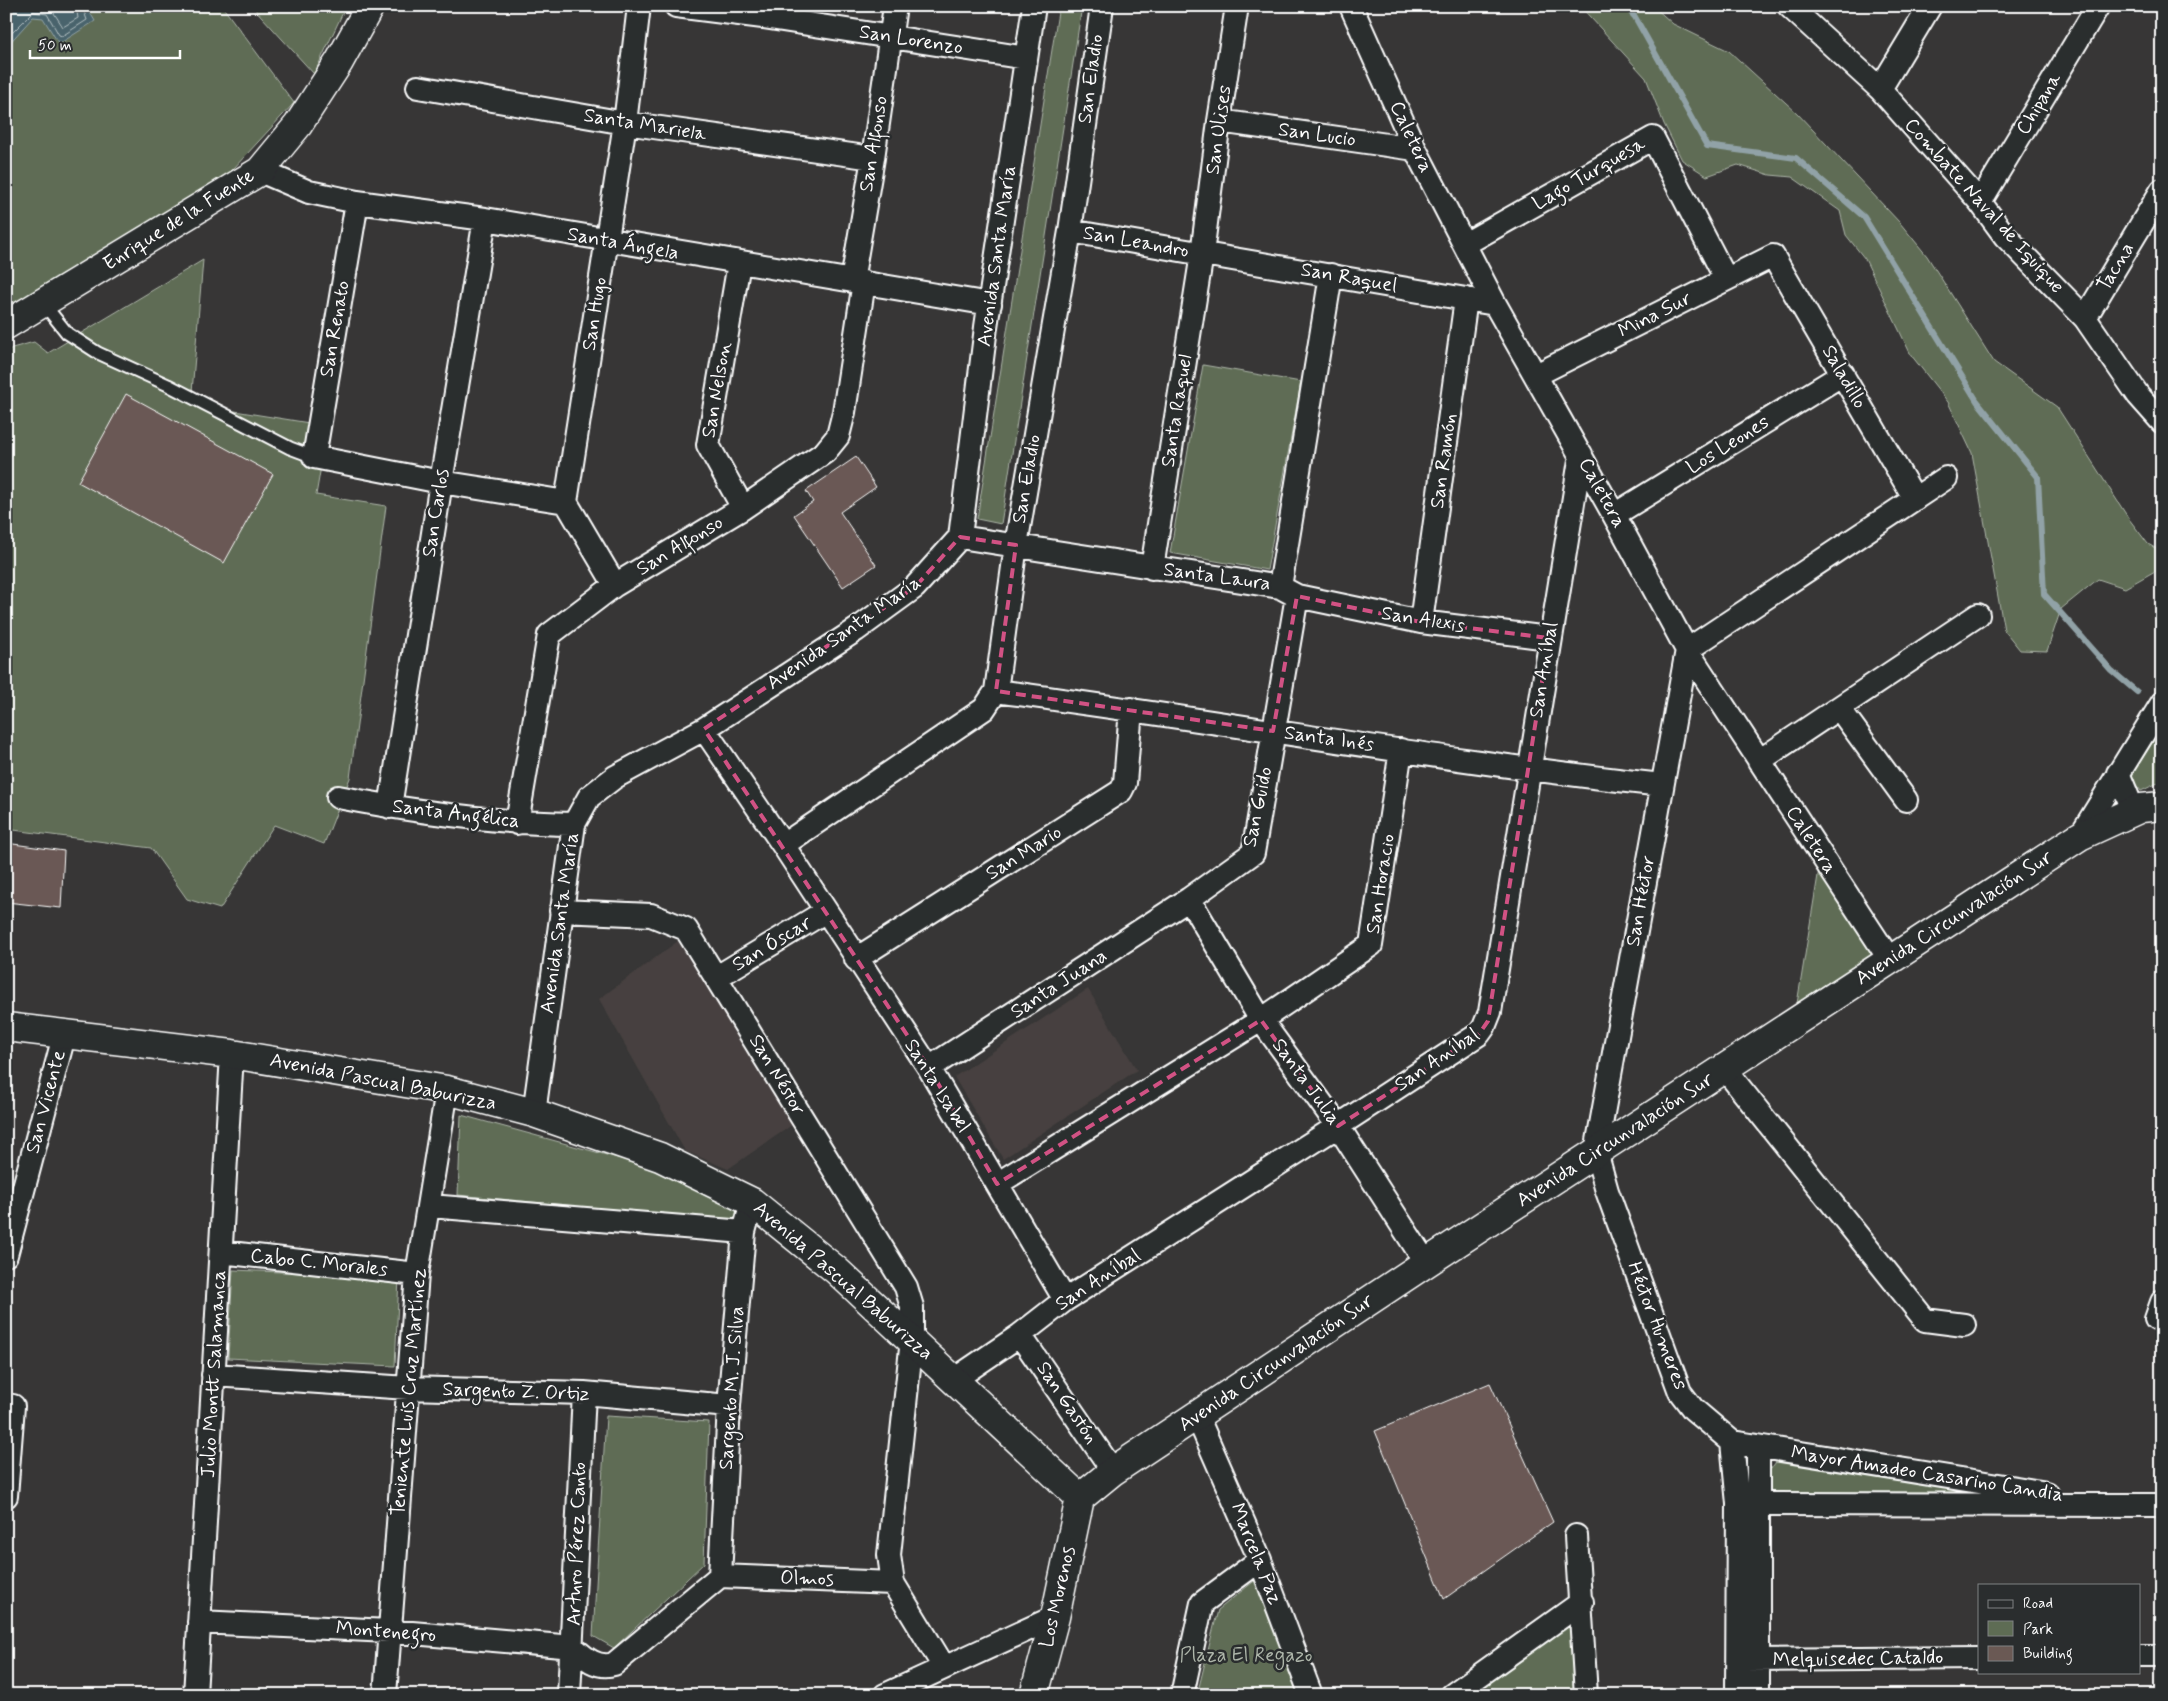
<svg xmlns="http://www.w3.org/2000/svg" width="2168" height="1701" font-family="Mynerve,sans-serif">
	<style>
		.built { fill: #46403f }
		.green { fill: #5e6c54; stroke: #aeb6aa }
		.water { fill: #48646c; stroke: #91a2a7 }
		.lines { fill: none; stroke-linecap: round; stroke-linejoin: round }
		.shore { stroke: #b6c1c4; stroke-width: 1 }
		.stream { stroke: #91a2a7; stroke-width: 6 }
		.building { fill: #6a5954; stroke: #fff }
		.lane-casing { stroke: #fff; stroke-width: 15 }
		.street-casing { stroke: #fff; stroke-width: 26 }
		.secondary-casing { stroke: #fff; stroke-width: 31 }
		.lane { stroke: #2a2d2e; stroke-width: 11 }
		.street { stroke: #2a2d2e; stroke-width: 22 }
		.secondary { stroke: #2a2d2e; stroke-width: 28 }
		.marked { fill: none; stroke: #d15284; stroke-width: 4; stroke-dasharray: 10 6; stroke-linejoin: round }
		.labels { text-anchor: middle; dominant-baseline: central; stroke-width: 5; stroke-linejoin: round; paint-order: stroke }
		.street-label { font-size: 20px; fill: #fff; stroke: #2a2d2e }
		.park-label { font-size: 20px; fill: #aeb6aa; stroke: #2a2d2e }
	</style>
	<rect width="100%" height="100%" fill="#373636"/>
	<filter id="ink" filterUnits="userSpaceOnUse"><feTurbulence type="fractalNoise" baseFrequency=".02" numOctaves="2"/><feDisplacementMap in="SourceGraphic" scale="10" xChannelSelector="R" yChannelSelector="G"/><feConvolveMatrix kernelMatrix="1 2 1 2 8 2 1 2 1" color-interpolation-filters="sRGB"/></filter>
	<g filter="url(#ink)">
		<!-- built -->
		<path class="built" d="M678 941 792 1125 728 1169 685 1151 599 999Z
			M1088 989 1137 1070 1003 1159 954 1077Z"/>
		<!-- green -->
		<path class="green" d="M6 6H222L294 103 222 181 6 312Z
			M252 6H346L314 74Z
			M1059 6H1082L1001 524 977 519Z
			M1580 6H1653L1673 24 1729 51 1797 113 1900 223 1927 256 1994 362 2057 407 2129 519 2148 544 2162 552V574L2155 571 2125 588 2098 579 2061 609 2047 651 2020 650 2004 630 1972 453 1948 402 1911 355 1865 259 1846 235 1840 211 1792 177 1770 175 1738 165 1707 176 1682 160 1664 124 1646 78Z
			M203 260 191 404 328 426 316 495 386 506 350 778 324 844 274 825 220 909 187 899 151 848 6 829V352L12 348 34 342 48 353Z
			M1203 365 1301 382 1267 570 1170 553Z
			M2162 728V781L2141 791 2130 777Z
			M1820 863 1880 962 1795 1016Z
			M461 1115 654 1168 742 1206 743 1222 458 1195Z
			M233 1270 399 1277 395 1366 228 1358Z
			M606 1416 709 1422 704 1563 614 1648 593 1636Z
			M1779 1459 1988 1493 1774 1495 1769 1490C1766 1476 1769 1469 1779 1459Z
			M1258 1578 1303 1695H1197L1218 1610Z
			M1575 1617 1579 1695H1464Z"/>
		<!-- water -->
		<path class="water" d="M6 6H86L95 21 59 44 43 18 33 17 6 47Z"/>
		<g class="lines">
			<!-- shore -->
			<path class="shore" d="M44 6 52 10 63 27 78 18 76 6
				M6 39 33 12 47 14 59 35 62 36 87 20 82 6"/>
			<!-- stream -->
			<path class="stream" d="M1625 6 1635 17 1707 146 1796 158 1864 217 1977 401 2038 477 2044 594 2111 670 2137 692"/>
		</g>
		<!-- building -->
		<path class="building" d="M126 394 273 474 224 563 78 482Z
			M856 457 876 487 840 512 876 565 843 587 794 515 813 502 806 491Z
			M6 843 64 851 61 908 6 902Z
			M1490 1383 1553 1522 1444 1599 1375 1431Z"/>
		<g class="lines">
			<defs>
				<path id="lane" d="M43 303 67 333 98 353 168 385 290 448 314 457"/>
				<path id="street" d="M676 6 763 17 1026 58
					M1351 6 1415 149 1495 304 1614 515 1687 650 1890 960
					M1789 6 1880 89 1980 202 2005 236 2085 318 2138 395 2162 422
					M418 87 625 123 873 158
					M1880 89 1930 6
					M1219 121 1415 149
					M260 171 309 192 357 202 485 219 990 304
					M357 202 314 457 441 482 566 502
					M1980 202 2098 6
					M1070 231 1495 304
					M1465 244 1653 138 1726 279
					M739 263 708 445 743 508
					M852 281 873 158 895 6
					M2085 318 2162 190
					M1536 375 1773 256 1915 499
					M566 502 625 123 639 6
					M566 502 615 585
					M1614 515 1843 374
					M960 537 1280 587 1297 596 1421 622 1549 638
					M1152 568 1202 254 1219 121 1237 6
					M1280 587 1331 275
					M1421 622 1466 299
					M996 691C1218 720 1439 761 1662 785
					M1839 708 1906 800
					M704 729 783 845 929 1068 1065 1300
					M1759 761 1978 615
					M2118 773 2134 812
					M338 797C416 812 495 823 574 824
					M390 807 441 482 485 219
					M517 823 549 635 615 585 743 508 825 452 838 436 844 412 864 282
					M2080 836 2162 703
					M783 845 984 709 996 691 1016 545 1070 231 1102 6
					M1189 899 1261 1020 1338 1126 1426 1263
					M561 911 651 915 686 929 906 1287 912 1307V1339L889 1555 893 1583 944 1667
					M856 959 1121 791 1125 783 1131 709
					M717 977 826 911
					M929 1068 1189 899 1253 853 1297 596
					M1724 1068 1925 1320 1964 1325
					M534 1113 574 824 589 797 615 777 704 729 856 630 915 587 960 537 986 327 1034 6
					M997 1184 1261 1020 1371 945 1401 750
					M430 1206 744 1232
					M221 1252 417 1274
					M6 1255 64 1036
					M2156 1319 2162 1302
					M1020 1335 1113 1471
					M213 1375 408 1388 584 1393 729 1406
					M955 1379 1020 1335 1065 1300 1338 1126 1479 1034 1484 1027 1490 1012 1581 454
					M6 1405 13 1406 6 1496
					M1197 1416 1260 1560 1311 1695
					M1732 1442 2047 1493
					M1738 1504 2162 1505
					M1576 1536 1586 1695
					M720 1576 729 1406 744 1232 752 1202
					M720 1576 893 1583
					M199 1622 389 1631 573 1647C585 1658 597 1669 614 1664L720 1576
					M2139 1656H2162
					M1743 1660 1979 1658
					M195 1695 232 1054
					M385 1695 417 1274 447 1090
					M569 1695 584 1393
					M885 1695 1055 1617
					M1182 1695 1202 1603 1260 1560
					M1452 1695 1582 1602
					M1737 1695 1738 1504 1732 1442 1693 1409 1680 1392 1607 1191 1596 1152 1687 650 1946 478
					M1758 1695V1448"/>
				<path id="secondary" d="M6 325 260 171 298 125 339 62 370 6
					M6 1027 232 1054 447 1090 534 1113 660 1157 752 1202 836 1270 1080 1498
					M1080 1498 1113 1471 1426 1263 2080 836 2141 808 2162 806
					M1034 1695 1055 1617 1080 1498"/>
			</defs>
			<!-- lane casing -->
			<use href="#lane" class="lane-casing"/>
			<!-- street casing -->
			<use href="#street" class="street-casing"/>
			<!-- secondary casing -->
			<use href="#secondary" class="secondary-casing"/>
			<!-- lane -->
			<use href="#lane" class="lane"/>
			<!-- street -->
			<use href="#street" class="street"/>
			<!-- secondary -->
			<use href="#secondary" class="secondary"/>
		</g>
	</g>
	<!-- marked area -->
	<path class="marked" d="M960 537 1016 545 996 691 1273 731 1297 596 1421 622 1549 638 1488 1021 1479 1034 1338 1126 1261 1020 997 1184 929 1068 704 729 915 587Z"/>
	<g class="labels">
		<!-- street labels -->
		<g class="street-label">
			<text transform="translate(911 40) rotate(9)">San Lorenzo</text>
			<text transform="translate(1091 79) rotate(-82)">San Eladio</text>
			<text transform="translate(2039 104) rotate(-59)">Chipana</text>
			<text transform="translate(645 125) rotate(9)">Santa Mariela</text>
			<text transform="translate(1219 130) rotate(-82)">San Ulises</text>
			<text transform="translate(1317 135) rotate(8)">San Lucio</text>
			<text transform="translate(1411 137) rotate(65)">Caletera</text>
			<text transform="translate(874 144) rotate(-81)">San Alfonso</text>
			<text transform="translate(1589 174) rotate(-30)">Lago Turquesa</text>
			<text transform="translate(1984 206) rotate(48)">Combate Naval de Iquique</text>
			<text transform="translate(179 220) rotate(-32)">Enrique de la Fuente</text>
			<text transform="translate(1136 242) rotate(10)">San Leandro</text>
			<text transform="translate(623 244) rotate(10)">Santa Ángela</text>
			<text transform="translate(997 256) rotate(-82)">Avenida Santa María</text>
			<text transform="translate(2116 267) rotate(-59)">Tacna</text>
			<text transform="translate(1349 278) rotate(10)">San Raquel</text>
			<text transform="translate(595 314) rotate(-81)">San Hugo</text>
			<text transform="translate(1655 315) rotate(-27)">Mina Sur</text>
			<text transform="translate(335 329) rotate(-80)">San Renato</text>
			<text transform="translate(1844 377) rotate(60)">Saladillo</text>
			<text transform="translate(717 390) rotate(-80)">San Nelson</text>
			<text transform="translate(1177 411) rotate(-81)">Santa Raquel</text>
			<text transform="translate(1728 445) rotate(-32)">Los Leones</text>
			<text transform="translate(1444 461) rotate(-82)">San Ramón</text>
			<text transform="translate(1027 479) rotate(-80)">San Eladio</text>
			<text transform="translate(1602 493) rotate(61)">Caletera</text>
			<text transform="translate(436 513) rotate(-81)">San Carlos</text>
			<text transform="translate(680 546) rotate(-31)">San Alfonso</text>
			<text transform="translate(1217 577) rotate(8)">Santa Laura</text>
			<text transform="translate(1423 620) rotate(9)">San Alexis</text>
			<text transform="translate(844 633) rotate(-35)">Avenida Santa María</text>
			<text transform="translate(1544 670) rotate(-81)">San Aníbal</text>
			<text transform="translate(1329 739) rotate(8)">Santa Inés</text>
			<text transform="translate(1258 807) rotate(-78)">San Guido</text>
			<text transform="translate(456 814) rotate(7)">Santa Angélica</text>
			<text transform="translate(1811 840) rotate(57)">Caletera</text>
			<text transform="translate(1024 853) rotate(-32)">San Mario</text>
			<text transform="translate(1381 884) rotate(-81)">San Horacio</text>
			<text transform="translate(1641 901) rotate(-80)">San Héctor</text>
			<text transform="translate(1954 918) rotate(-33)">Avenida Circunvalación Sur</text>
			<text transform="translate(560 923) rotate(-82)">Avenida Santa María</text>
			<text transform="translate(772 944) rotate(-31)">San Óscar</text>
			<text transform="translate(1059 984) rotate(-33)">Santa Juana</text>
			<text transform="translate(1437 1060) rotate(-34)">San Aníbal</text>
			<text transform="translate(777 1075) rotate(59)">San Néstor</text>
			<text transform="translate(383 1082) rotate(11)">Avenida Pascual Baburizza</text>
			<text transform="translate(1306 1082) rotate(54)">Santa Julia</text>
			<text transform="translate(937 1086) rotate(58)">Santa Isabel</text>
			<text transform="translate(46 1102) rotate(-75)">San Vicente</text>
			<text transform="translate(1615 1140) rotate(-33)">Avenida Circunvalación Sur</text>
			<text transform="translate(319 1263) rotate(6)">Cabo C. Morales</text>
			<text transform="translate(1098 1280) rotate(-33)">San Aníbal</text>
			<text transform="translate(843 1281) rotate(41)">Avenida Pascual Baburizza</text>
			<text transform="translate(1657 1326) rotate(69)">Héctor Humeres</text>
			<text transform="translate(1276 1363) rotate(-34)">Avenida Circunvalación Sur</text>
			<text transform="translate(214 1374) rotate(-87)">Julio Montt Salamanca</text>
			<text transform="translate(732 1388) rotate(-86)">Sargento M. J. Silva</text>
			<text transform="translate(409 1392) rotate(-85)">Teniente Luis Cruz Martínez</text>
			<text transform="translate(516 1392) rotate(2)">Sargento Z. Ortiz</text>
			<text transform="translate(1067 1403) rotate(56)">San Gastón</text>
			<text transform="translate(1927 1474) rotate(9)">Mayor Amadeo Casarino Candia</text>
			<text transform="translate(577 1544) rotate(-88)">Arturo Pérez Canto</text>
			<text transform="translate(1256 1554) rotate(68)">Marcela Paz</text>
			<text transform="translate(807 1579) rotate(2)">Olmos</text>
			<text transform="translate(1058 1597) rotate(-77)">Los Morenos</text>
			<text transform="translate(386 1632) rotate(4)">Montenegro</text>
			<text transform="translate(1858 1659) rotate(-1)">Melquisedec Cataldo</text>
		</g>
		<!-- park labels -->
		<g class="park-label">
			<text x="1246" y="1655">Plaza El Regazo</text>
		</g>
	</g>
	<!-- margin -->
	<rect width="2168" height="1701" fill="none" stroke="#2a2d2e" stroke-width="25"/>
	<rect x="12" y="12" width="2143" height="1676" fill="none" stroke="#fff" stroke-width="2" filter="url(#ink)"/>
	<!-- legend -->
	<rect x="1978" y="1584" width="162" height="90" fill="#2a2d2e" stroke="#7f8182"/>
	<rect x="1988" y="1600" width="25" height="8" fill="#2a2d2e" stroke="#7f8182"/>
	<text x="2023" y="1608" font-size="15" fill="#ffffff">Road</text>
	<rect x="1988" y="1621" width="25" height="15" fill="#5e6c54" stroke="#7f8182"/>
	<text x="2023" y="1634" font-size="15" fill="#ffffff">Park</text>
	<rect x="1988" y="1646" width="25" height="15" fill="#6a5954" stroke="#7f8182"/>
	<text x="2023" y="1658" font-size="15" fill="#ffffff">Building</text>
	<!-- scale -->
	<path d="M30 50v8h150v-8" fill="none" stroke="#ffffff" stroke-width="2.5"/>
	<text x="38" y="50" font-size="15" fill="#ffffff" stroke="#2a2d2e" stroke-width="4" paint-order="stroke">50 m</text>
</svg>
